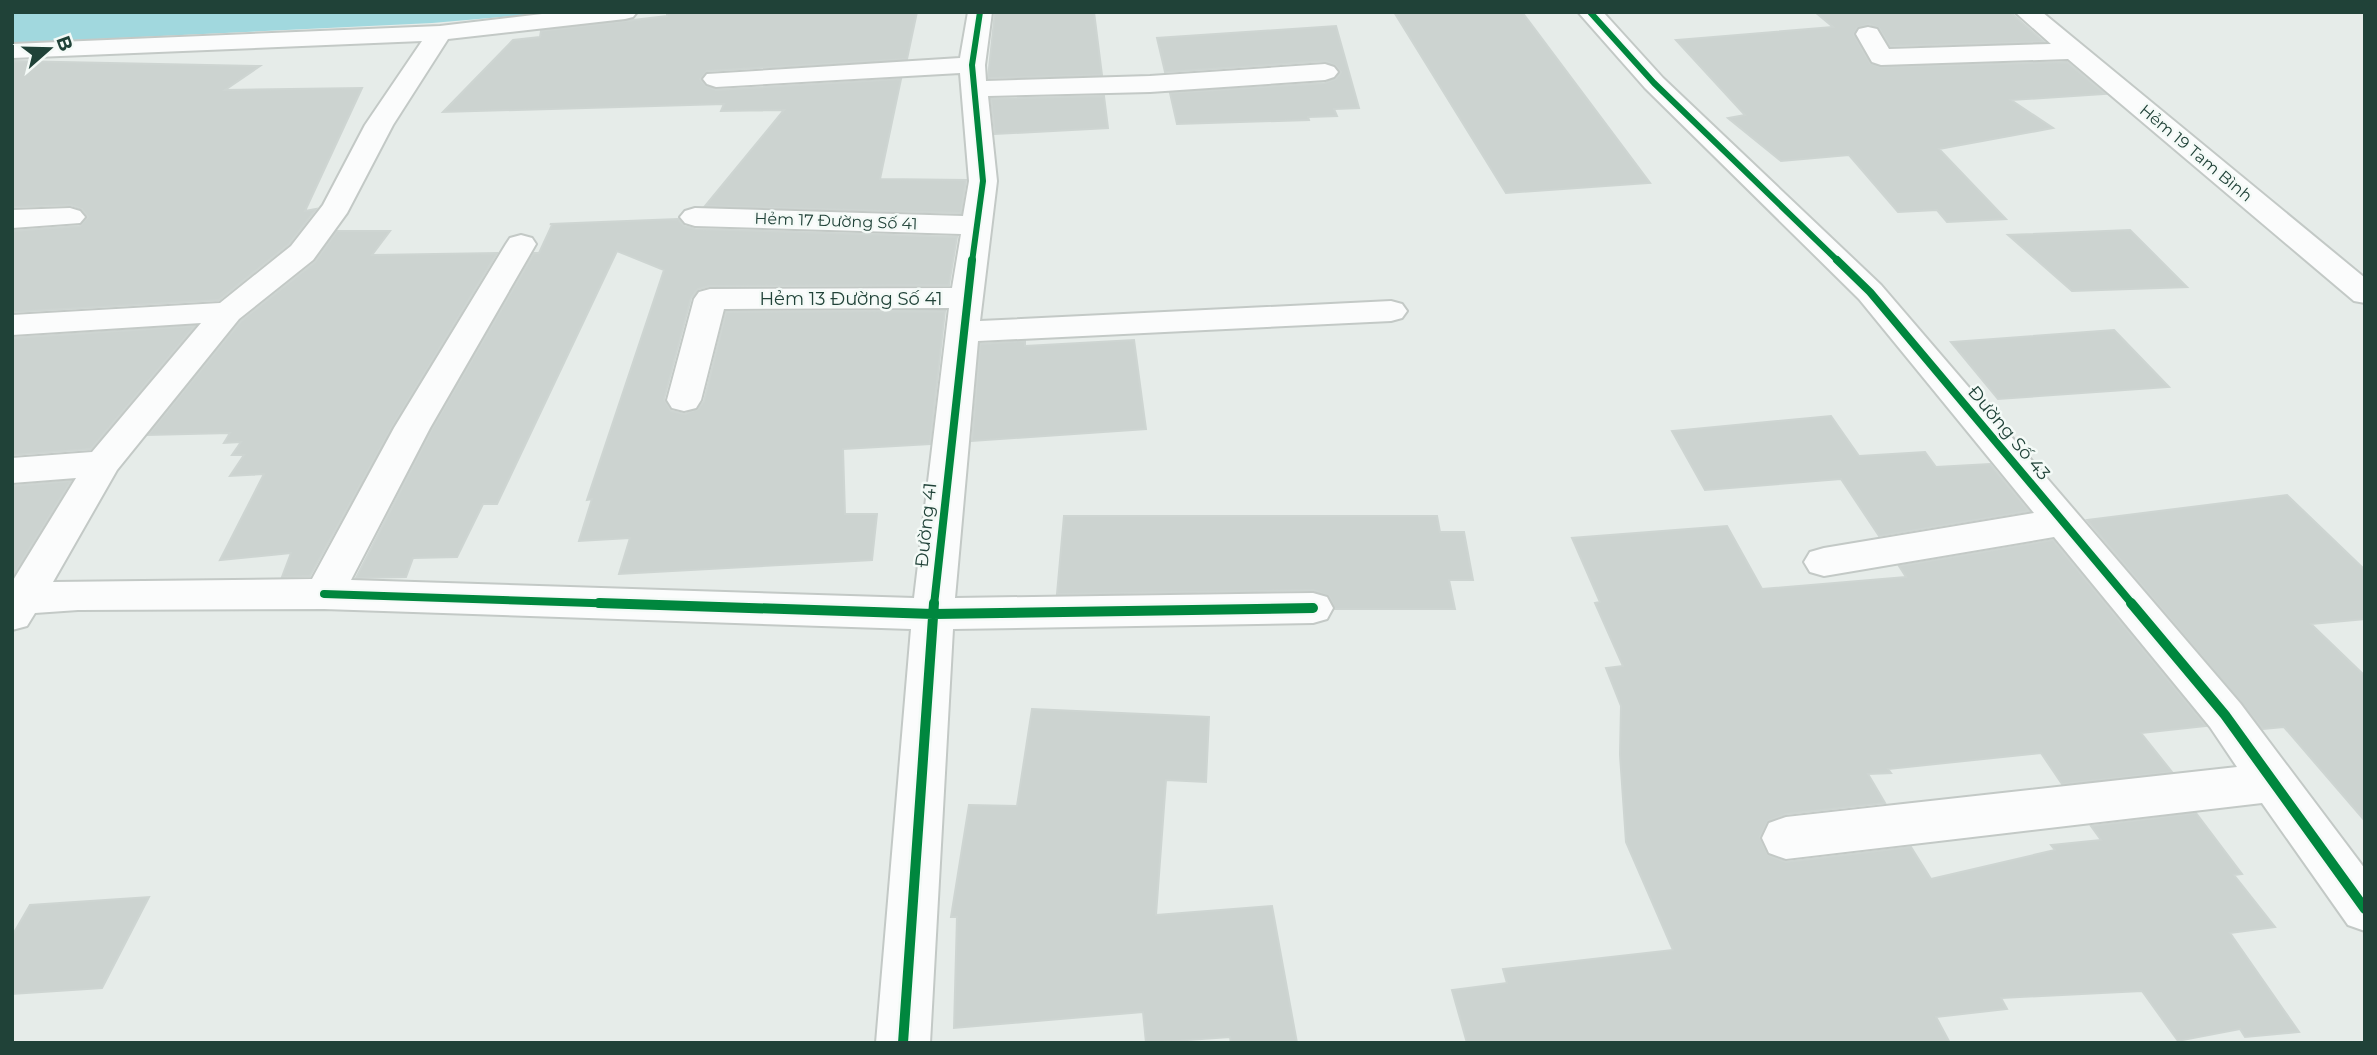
<svg xmlns="http://www.w3.org/2000/svg" width="2377" height="1055" font-family="Montserrat,sans-serif">
	<style>
		.water { fill: #a1d8de }
		.building { fill: #ccd3d0; stroke: #ced5d2; stroke-width: 2 }
		.lines { fill: none; stroke-linecap: round; stroke-linejoin: round }
		.minor-casing { stroke: #c3c9c6; stroke-width: 4 }
		.minor { fill: #fbfcfc; fill-rule: evenodd }
		.cycleway-far2-casing { stroke: #f4faf7; stroke-width: 10 }
		.cycleway-far1-casing { stroke: #f4faf7; stroke-width: 12 }
		.cycleway-casing { stroke: #f4faf7; stroke-width: 15 }
		.cycleway-far2 { stroke: #00873e; stroke-width: 6 }
		.cycleway-far1 { stroke: #00873e; stroke-width: 8 }
		.cycleway { stroke: #00873e; stroke-width: 10 }
		.labels { text-anchor: middle; dominant-baseline: central; stroke-width: 5; stroke-linejoin: round; paint-order: stroke }
		.far-street-label { font-size: 16px; fill: #204238; stroke: #f4faf7 }
		.street-label { font-size: 18px; fill: #204238; stroke: #f4faf7 }
	</style>
	<rect width="100%" height="100%" fill="#e6ece9"/>
	<!-- water -->
	<path class="water" d="M12 12H560L432 23 12 43Z"/>
	<!-- building -->
	<path class="building" d="M667 12H917L907 59 707 71 700 79 706 86 716 90 901 79 880 179 966 180 961 213 705 206 784 110 721 111 724 104 443 112 513 40 540 37 541 31 667 16Z
		M995 12H1094L1102 75 988 78Z
		M1394 12H1522L1650 183 1506 193Z
		M1815 12H2010L2044 42 1890 46 1879 28 1869 24 1857 28 1854 35 1870 63 1880 67 2067 62 2105 94 2011 100 2053 128 1939 149 2006 219 1947 222 1937 210 1898 212 1849 155 1781 161 1728 118 1745 115 1676 40 1833 27Z
		M1336 26 1359 108 1334 109 1337 116 1308 117 1309 120 1177 124 1170 93 1325 83 1336 79 1341 72 1335 65 1325 61 1165 72 1157 38Z
		M12 61 260 66 225 90 362 88 305 211 316 209 289 244 219 300 12 312V231L80 226 88 217 82 209 71 205 12 207Z
		M1104 96 1108 128 995 134 991 99Z
		M678 219 684 226 695 229 957 237 949 285 710 286 698 289 691 298 664 399 671 411 685 414 698 409 704 401 726 312 945 311 930 444 843 449 845 514H877L872 560 619 574 630 538 579 541 592 499 587 500 664 270 617 251 497 504H483L457 557 413 558 406 577 356 578 432 429 534 253H539L552 225 550 224Z
		M2130 230 2187 287 2072 291 2008 235Z
		M337 231H390L372 255 497 253 392 427 310 576 282 577 291 553 220 560 264 474 230 476 244 455H232L241 442 224 443 230 433 148 435 241 321 315 262Z
		M195 326 91 449 12 455V338Z
		M2114 330 2169 387 1998 399 1951 342Z
		M1134 340 1146 429 972 441 980 344 1025 341V346Z
		M1831 416 1859 456 1925 452 1936 467 1990 464 2029 511 1879 536 1841 479 1705 490 1672 431Z
		M71 481 12 577V486Z
		M2287 495 2365 570V619L2311 624 2365 676V821L2284 727 2263 729 2087 520Z
		M1064 516H1437L1440 532H1464L1473 580H1449L1455 609H1335L1329 596 1313 590 1057 594Z
		M1727 526 1762 589 1906 577 1899 566 2053 540 2206 726 2141 733 2172 772 2062 784 2041 753 1888 769 1891 773 1868 774 1885 803 1786 814 1768 821 1760 837 1768 855 1786 862 1911 847 1931 879 2055 850 2051 845 2101 840 2091 826 2196 813 2242 874 2234 875 2275 927 2230 933 2299 1032 2245 1037 2240 1029 2178 1041 2142 991 2001 998 2007 1009 1936 1017 1950 1043H1467L1452 990 1507 983 1503 969 1673 950 1626 842 1620 755 1621 706 1606 668 1623 666 1595 603 1600 602 1572 538Z
		M1032 709 1209 717 1206 782 1166 780 1156 915 1272 906 1297 1043H1231L1230 1037 1146 1043 1143 1012 954 1028 957 917H951L969 805 1017 806Z
		M149 897 102 988 12 994V936L30 905Z"/>
	<g class="lines">
		<defs>
			<path id="minor" d="M559 12H637L633 17 625 19 448 39 393 125 347 213 313 260 239 319 117 470 53 582 312 579 394 428 506 244 510 238 521 235 532 238 536 244 430 428 351 580 914 598 949 308 724 309 701 400 696 408 684 411 672 408 667 400 694 299 699 292 710 289 952 288 961 234 695 226 685 223 680 217 685 211 695 208 963 216 969 181 960 73 716 87 707 84 703 79 707 74 960 58 968 12H992L985 65 986 81 1150 76 1325 64 1334 67 1338 72 1334 77 1325 80 1150 92 988 96 997 181 980 321 1391 301 1402 304 1407 311 1402 318 1391 321 978 341 955 598 1313 593 1327 597 1333 608 1327 619 1313 623 953 629 930 1043H876L911 629 324 609 78 610 35 613 27 626 12 630V582L76 478 12 483V458L92 452 201 323 12 335V315L220 303 291 246 323 205 365 125 422 41 12 58V44L440 26Z
				M1578 12H1603L1663 78 1881 285 2240 703 2365 869V931L2348 925 2262 803 1786 859 1769 853 1762 838 1769 823 1786 817 2237 767 2210 727 2054 537 1824 576 1810 572 1804 562 1810 552 1824 548 2034 513 1859 299 1645 88Z
				M2015 12H2042L2365 278V303L2354 301 2068 59 1881 65 1872 62 1856 34 1859 29 1868 27 1877 29 1889 49 2051 44Z
				M70 208 80 211 85 217 80 223 12 228V210Z"/>
		</defs>
		<!-- minor casing -->
		<use href="#minor" class="minor-casing"/>
		<!-- minor -->
		<use href="#minor" class="minor"/>
		<defs>
			<path id="cycleway-far2" d="M1590 12 1654 83 1839 262
				M972 262 983 181 972 65 980 12"/>
			<path id="cycleway-far1" d="M1837 260 1870 292 2133 605
				M324 594 652 605
				M934 605 972 260"/>
			<path id="cycleway" d="M599 603 933 614 1313 608
				M2131 603 2225 715 2365 909
				M903 1043 934 603"/>
		</defs>
		<!-- cycleway-far2 casing -->
		<use href="#cycleway-far2" class="cycleway-far2-casing"/>
		<!-- cycleway-far1 casing -->
		<use href="#cycleway-far1" class="cycleway-far1-casing"/>
		<!-- cycleway casing -->
		<use href="#cycleway" class="cycleway-casing"/>
		<!-- cycleway-far2 -->
		<use href="#cycleway-far2" class="cycleway-far2"/>
		<!-- cycleway-far1 -->
		<use href="#cycleway-far1" class="cycleway-far1"/>
		<!-- cycleway -->
		<use href="#cycleway" class="cycleway"/>
	</g>
	<g class="labels">
		<!-- far-street labels -->
		<g class="far-street-label">
			<text transform="translate(2196 153) rotate(40)">Hẻm 19 Tam Bình</text>
			<text transform="translate(836 221) rotate(2)">Hẻm 17 Đường Số 41</text>
		</g>
		<!-- street labels -->
		<g class="street-label">
			<text x="851" y="299">Hẻm 13 Đường Số 41</text>
			<text transform="translate(2009 433) rotate(50)">Đường Số 43</text>
			<text transform="translate(926 525) rotate(-84)">Đường 41</text>
		</g>
	</g>
	<!-- border -->
	<rect width="2377" height="1055" fill="none" stroke="#204238" stroke-width="28"/>
	<!-- north arrow -->
	<g transform="translate(49 49) rotate(70)" stroke="#f4faf7" stroke-width="5" paint-order="stroke">
	<path d="M0-5L12 26L0 18L-12 26Z" fill="#204238"/>
	<text y="-10" font-size="19" font-weight="bold" text-anchor="middle" fill="#204238">B</text>
	</g>
</svg>
